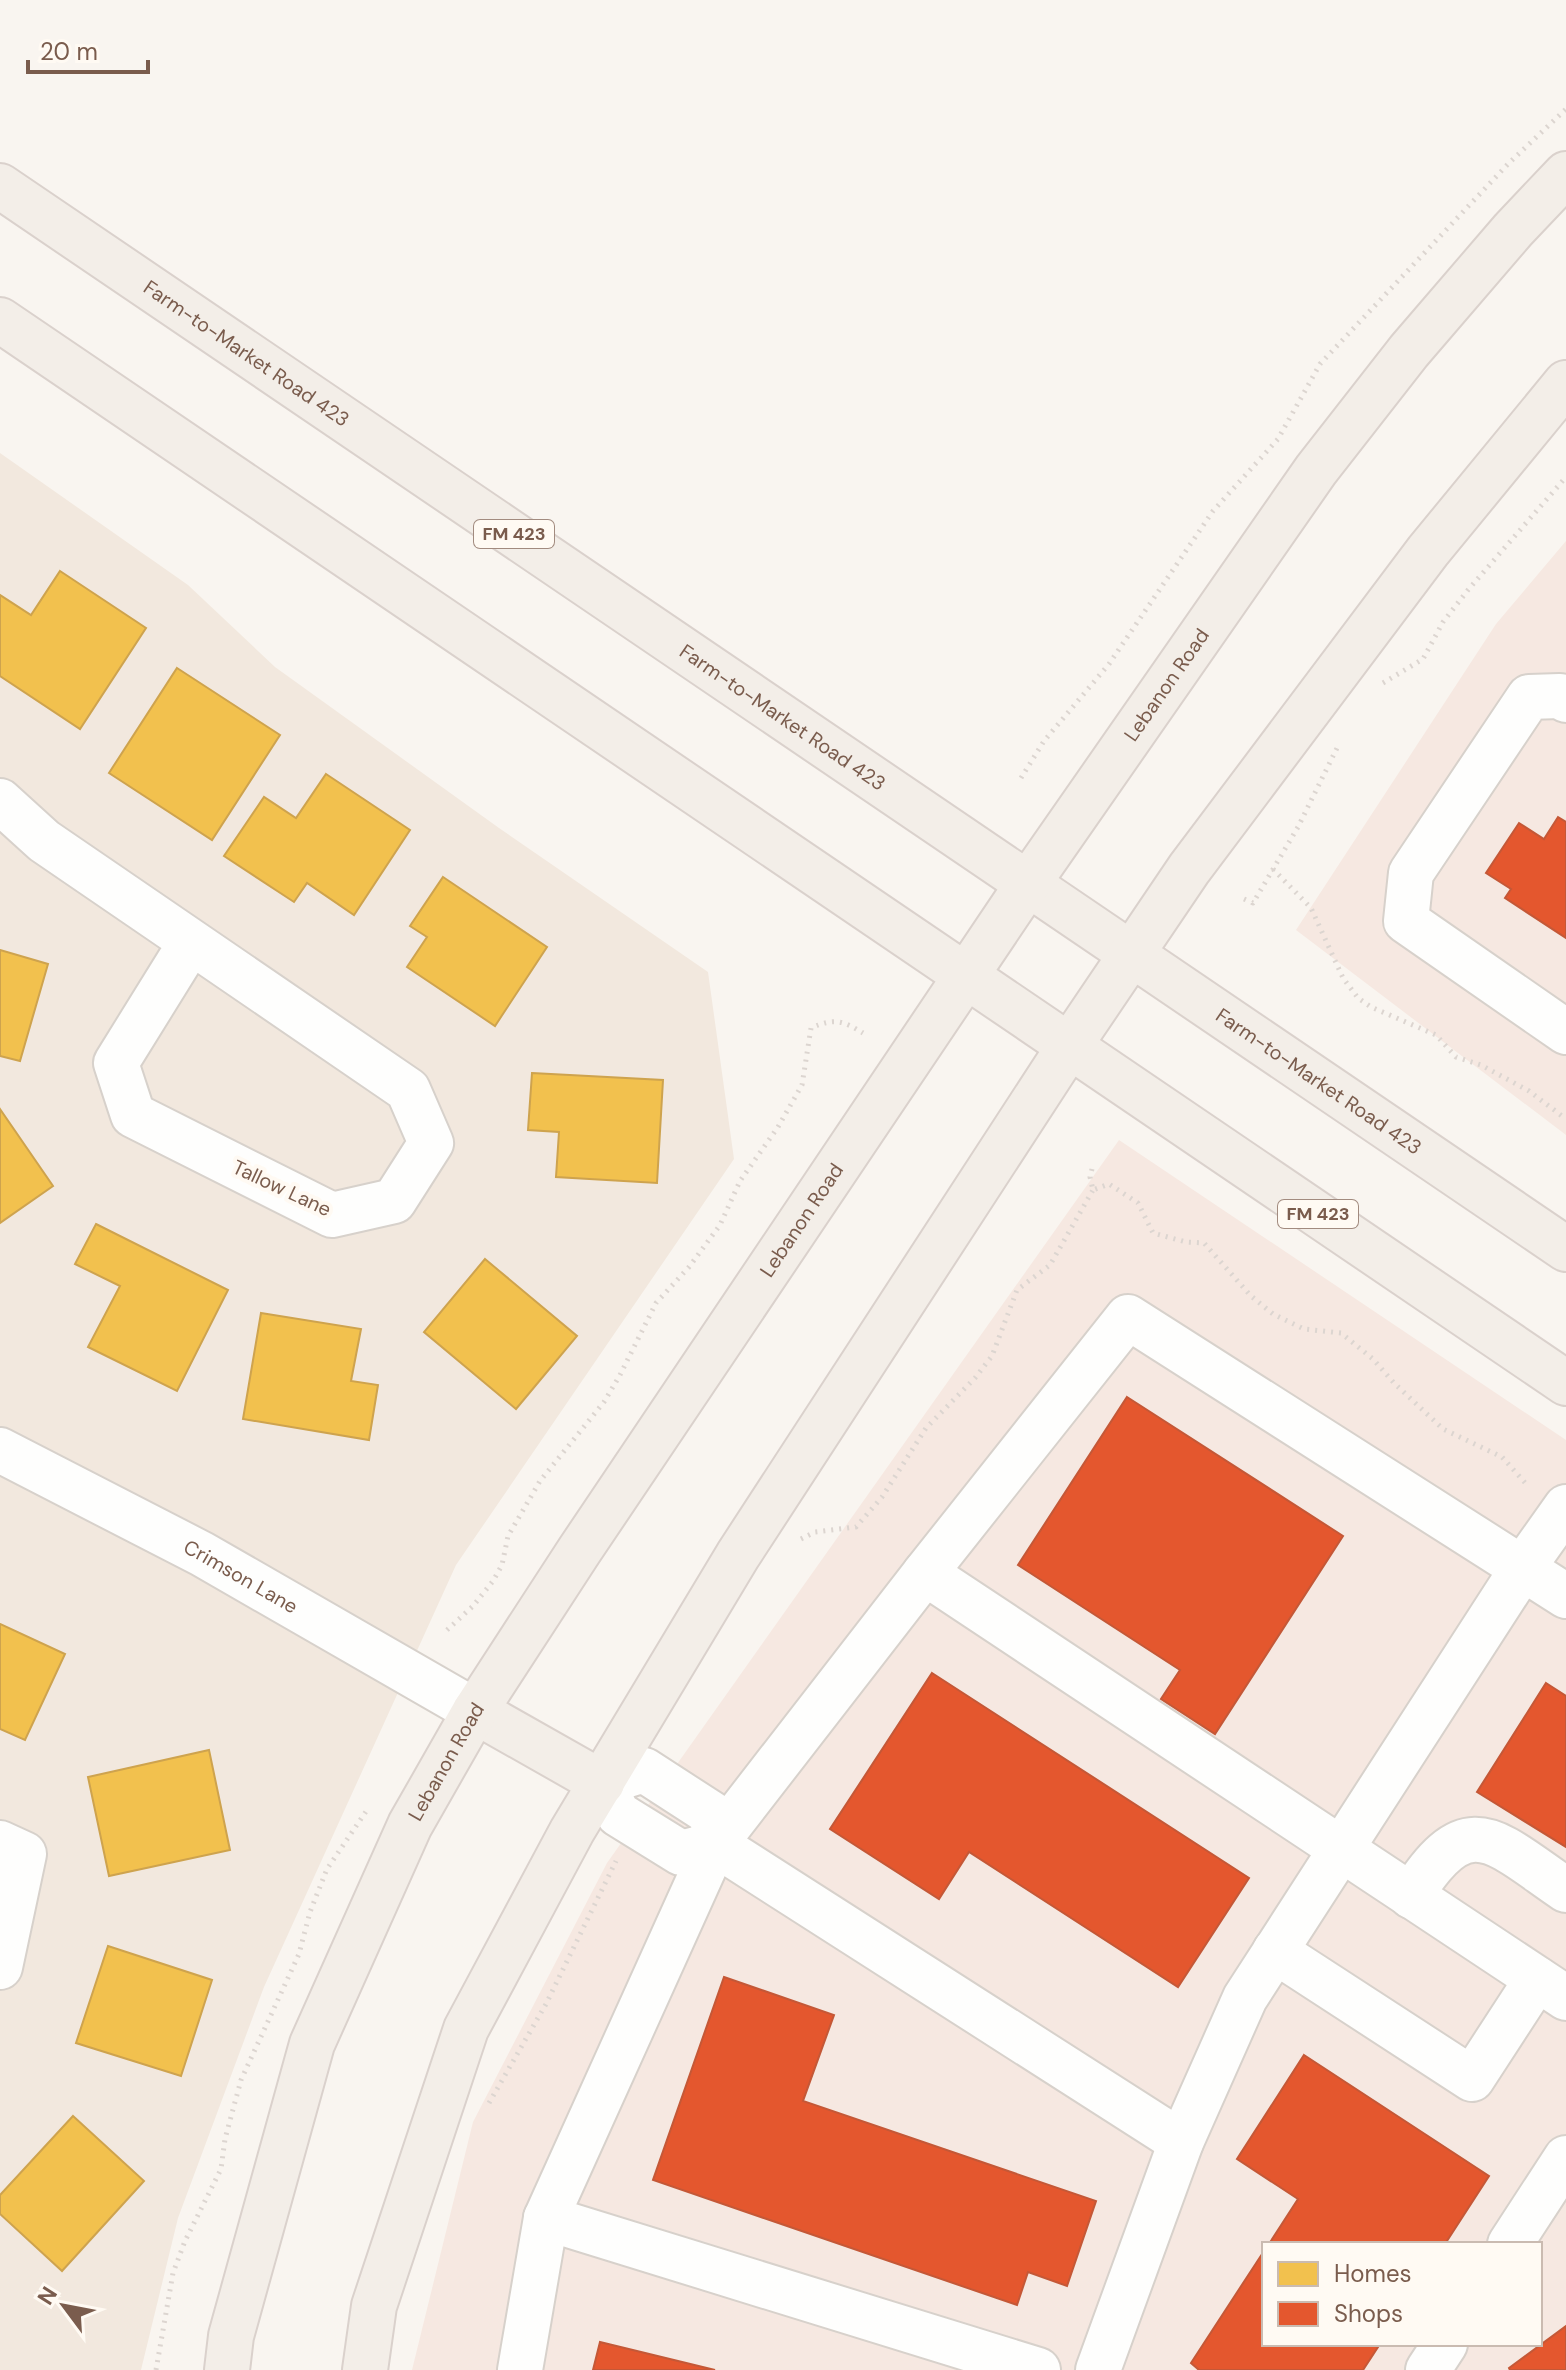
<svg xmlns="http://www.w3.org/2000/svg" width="1566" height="2370" font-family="'DM Sans',sans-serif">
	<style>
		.residential { fill: #f2e8de }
		.commercial { fill: #f6e8e1; fill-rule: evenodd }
		.homes { fill: #f2c14e; stroke: #cea34e; stroke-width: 2 }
		.shops { fill: #e4572e; stroke: #c45837; stroke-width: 2 }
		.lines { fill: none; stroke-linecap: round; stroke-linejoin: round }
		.minor-casing { stroke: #d7d1cb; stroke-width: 48 }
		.major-casing { stroke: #dad1cc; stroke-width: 48 }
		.path { stroke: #dcd5d0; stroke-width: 5; stroke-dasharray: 2 6; stroke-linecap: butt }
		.minor { stroke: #fefefd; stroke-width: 44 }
		.major { stroke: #f3eee8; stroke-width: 44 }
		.labels { text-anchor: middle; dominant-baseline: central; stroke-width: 8; stroke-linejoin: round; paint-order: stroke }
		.shield { fill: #fffaf3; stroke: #a28b7f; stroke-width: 2 }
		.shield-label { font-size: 18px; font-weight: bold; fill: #7a5c4d }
		.street-label { font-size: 20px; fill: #7a5c4d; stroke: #fffaf3 }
	</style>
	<rect width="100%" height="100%" fill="#f9f5f0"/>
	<!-- residential -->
	<path class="residential" d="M0 453 188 585 275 667 499 828 708 972 734 1159 456 1565 264 1987 178 2218 141 2370H0Z"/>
	<!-- commercial -->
	<path class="commercial" d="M1566 541V1135L1296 930 1496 624Z
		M1119 1140 1566 1440V2370H412L473 2122 607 1863ZM1264 2244H1540V2344H1264Z"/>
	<!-- homes -->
	<path class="homes" d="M60 571 146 628 80 729 0 676V595L31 615Z
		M177 668 280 735 212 840 109 773Z
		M326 774 410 830 354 915 307 883 294 902 224 856 264 797 296 818Z
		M443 877 547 947 495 1026 407 967 427 937 410 926Z
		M0 950 48 964 20 1061 0 1056Z
		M532 1073 663 1080 657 1183 556 1177 559 1132 528 1130Z
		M0 1109 53 1186 0 1223Z
		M96 1224 228 1290 177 1391 88 1347 120 1286 75 1264Z
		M485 1259 577 1336 516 1409 424 1332Z
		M261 1313 361 1329 351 1381 378 1385 369 1440 243 1419Z
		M0 1624 65 1654 25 1740 0 1729Z
		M209 1750 230 1850 109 1876 88 1777Z
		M108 1946 212 1980 181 2076 76 2043Z
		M73 2116 144 2181 62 2271 0 2214V2195Z"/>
	<!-- shops -->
	<path class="shops" d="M1558 817 1566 822V938L1505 898 1511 889 1486 873 1519 823 1544 839Z
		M1127 1397 1343 1536 1215 1734 1161 1699 1180 1670 1018 1565Z
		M932 1673 1249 1878 1178 1987 969 1852 939 1899 830 1829Z
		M1546 1683 1566 1696V1847L1477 1792Z
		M724 1977 834 2015 803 2101 1096 2201 1067 2286 1028 2272 1017 2305 653 2180Z
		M1304 2055 1489 2176 1445 2244H1269L1298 2199 1237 2159Z
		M1264 2251V2344H1380L1363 2370H1199L1191 2363Z
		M1566 2326V2370H1510L1509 2368Z
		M600 2342 715 2370H593Z"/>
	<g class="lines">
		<defs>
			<g id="minor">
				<path d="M1566 700 1560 696 1529 697 1411 873 1406 921 1566 1032"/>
				<path d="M0 801 44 841 408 1090 431 1143 394 1201 332 1215 133 1115 116 1063 191 942"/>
				<path id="s1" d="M0 1450 202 1554 475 1711"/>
				<path d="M925 1573 1566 1998"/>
				<path d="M0 1843 24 1854 0 1967"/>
				<path d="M715 1844 712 1814 644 1770 602 1783 618 1814 681 1853 715 1844 1181 2142"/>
				<path d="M1411 1896C1468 1804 1495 1842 1566 1890"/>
				<path d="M1275 1951 1472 2079 1537 1979"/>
				<path d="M546 2218 1038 2370"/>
				<path d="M1510 2244 1566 2158"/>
				<path d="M520 2370 546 2218 715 1844 925 1573 1128 1317 1566 1596"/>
				<path d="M1098 2370 1181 2142 1245 1998 1522 1569 1566 1507"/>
				<path d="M1428 2370 1445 2344"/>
			</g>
			<g id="major">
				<path id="s2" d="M0 186 1566 1249"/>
				<path d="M0 320 1566 1383"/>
				<path d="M475 1711 602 1783"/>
				<path id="s3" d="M227 2370 231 2336 312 2044 410 1825 475 1711 579 1551 1027 885 1316 470 1409 351 1513 230 1566 174"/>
				<path d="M365 2370 374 2306 466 2029 572 1831 738 1555 1070 1045 1189 869 1428 551 1566 383"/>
			</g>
		</defs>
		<!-- minor casing -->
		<use href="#minor" class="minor-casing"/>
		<!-- major casing -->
		<use href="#major" class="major-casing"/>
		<!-- path -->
		<path class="path" d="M1383 683 1423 659 1443 622 1468 590 1566 477
			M1021 778 1044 741 1109 664 1213 511 1278 439 1320 364 1508 164 1566 109
			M1273 869 1311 908 1343 978 1358 998 1371 1007 1436 1035 1456 1057 1481 1065 1529 1091 1566 1119
			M1244 899 1253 903 1298 827 1339 744
			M1092 1169 1090 1177 1093 1190 1109 1184 1138 1203 1153 1233 1186 1242 1204 1243 1251 1296 1273 1314 1304 1329 1341 1333 1373 1359 1394 1383 1443 1429 1502 1457 1528 1486
			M801 1539 815 1532 856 1527 882 1497 926 1428 975 1378 992 1356 1017 1290 1050 1265 1093 1190
			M447 1630 473 1606 493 1581 502 1565 508 1536 540 1481 604 1402 620 1375 656 1303 689 1267 720 1225 740 1181 778 1127 802 1085 811 1028C834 1018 842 1020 863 1033
			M489 2103 546 2004 616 1861
			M156 2370 173 2273 185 2241 221 2169 225 2139 241 2080 299 1954 310 1912 327 1869 367 1810"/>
		<!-- minor -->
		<use href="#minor" class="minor"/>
		<!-- major -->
		<use href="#major" class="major"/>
	</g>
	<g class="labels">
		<!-- shield labels -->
		<g class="shield">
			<rect x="474" y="520" width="80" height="28" rx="6"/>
			<rect x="1278" y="1200" width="80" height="28" rx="6"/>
		</g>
		<g class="shield-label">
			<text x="514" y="534">FM 423</text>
			<text x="1318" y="1214">FM 423</text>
		</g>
		<!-- street labels -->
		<g class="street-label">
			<text stroke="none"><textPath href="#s2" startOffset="298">Farm-to-Market Road 423</textPath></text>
			<text stroke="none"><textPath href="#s3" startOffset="1946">Lebanon Road</textPath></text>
			<text stroke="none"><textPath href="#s2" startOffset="946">Farm-to-Market Road 423</textPath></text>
			<text stroke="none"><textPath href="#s2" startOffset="1594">Farm-to-Market Road 423</textPath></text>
			<text transform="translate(282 1188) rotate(25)">Tallow Lane</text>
			<text stroke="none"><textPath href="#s3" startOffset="1298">Lebanon Road</textPath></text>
			<text stroke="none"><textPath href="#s1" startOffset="272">Crimson Lane</textPath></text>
			<text stroke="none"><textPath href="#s3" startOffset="650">Lebanon Road</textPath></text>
		</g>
	</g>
	<!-- legend -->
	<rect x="1262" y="2242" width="280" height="104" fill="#fffaf3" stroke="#cabbb1" stroke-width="2"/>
	<rect x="1278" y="2262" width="40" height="24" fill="#f2c14e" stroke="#cabbb1" stroke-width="2"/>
	<text x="1334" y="2282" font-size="24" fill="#7a5c4d">Homes</text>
	<rect x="1278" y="2302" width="40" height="24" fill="#e4572e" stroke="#cabbb1" stroke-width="2"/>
	<text x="1334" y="2322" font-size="24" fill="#7a5c4d">Shops</text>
	<!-- north arrow -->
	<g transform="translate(64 2306) rotate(302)" stroke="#fffaf3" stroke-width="6" paint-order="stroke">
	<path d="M0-6L14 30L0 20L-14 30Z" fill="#7a5c4d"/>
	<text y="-12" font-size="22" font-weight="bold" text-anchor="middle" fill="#7a5c4d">N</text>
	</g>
	<!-- scale -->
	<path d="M28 60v12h120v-12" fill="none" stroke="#7a5c4d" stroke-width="4"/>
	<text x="40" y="60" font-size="24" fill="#7a5c4d" stroke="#fffaf3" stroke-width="6" paint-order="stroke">20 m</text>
</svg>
